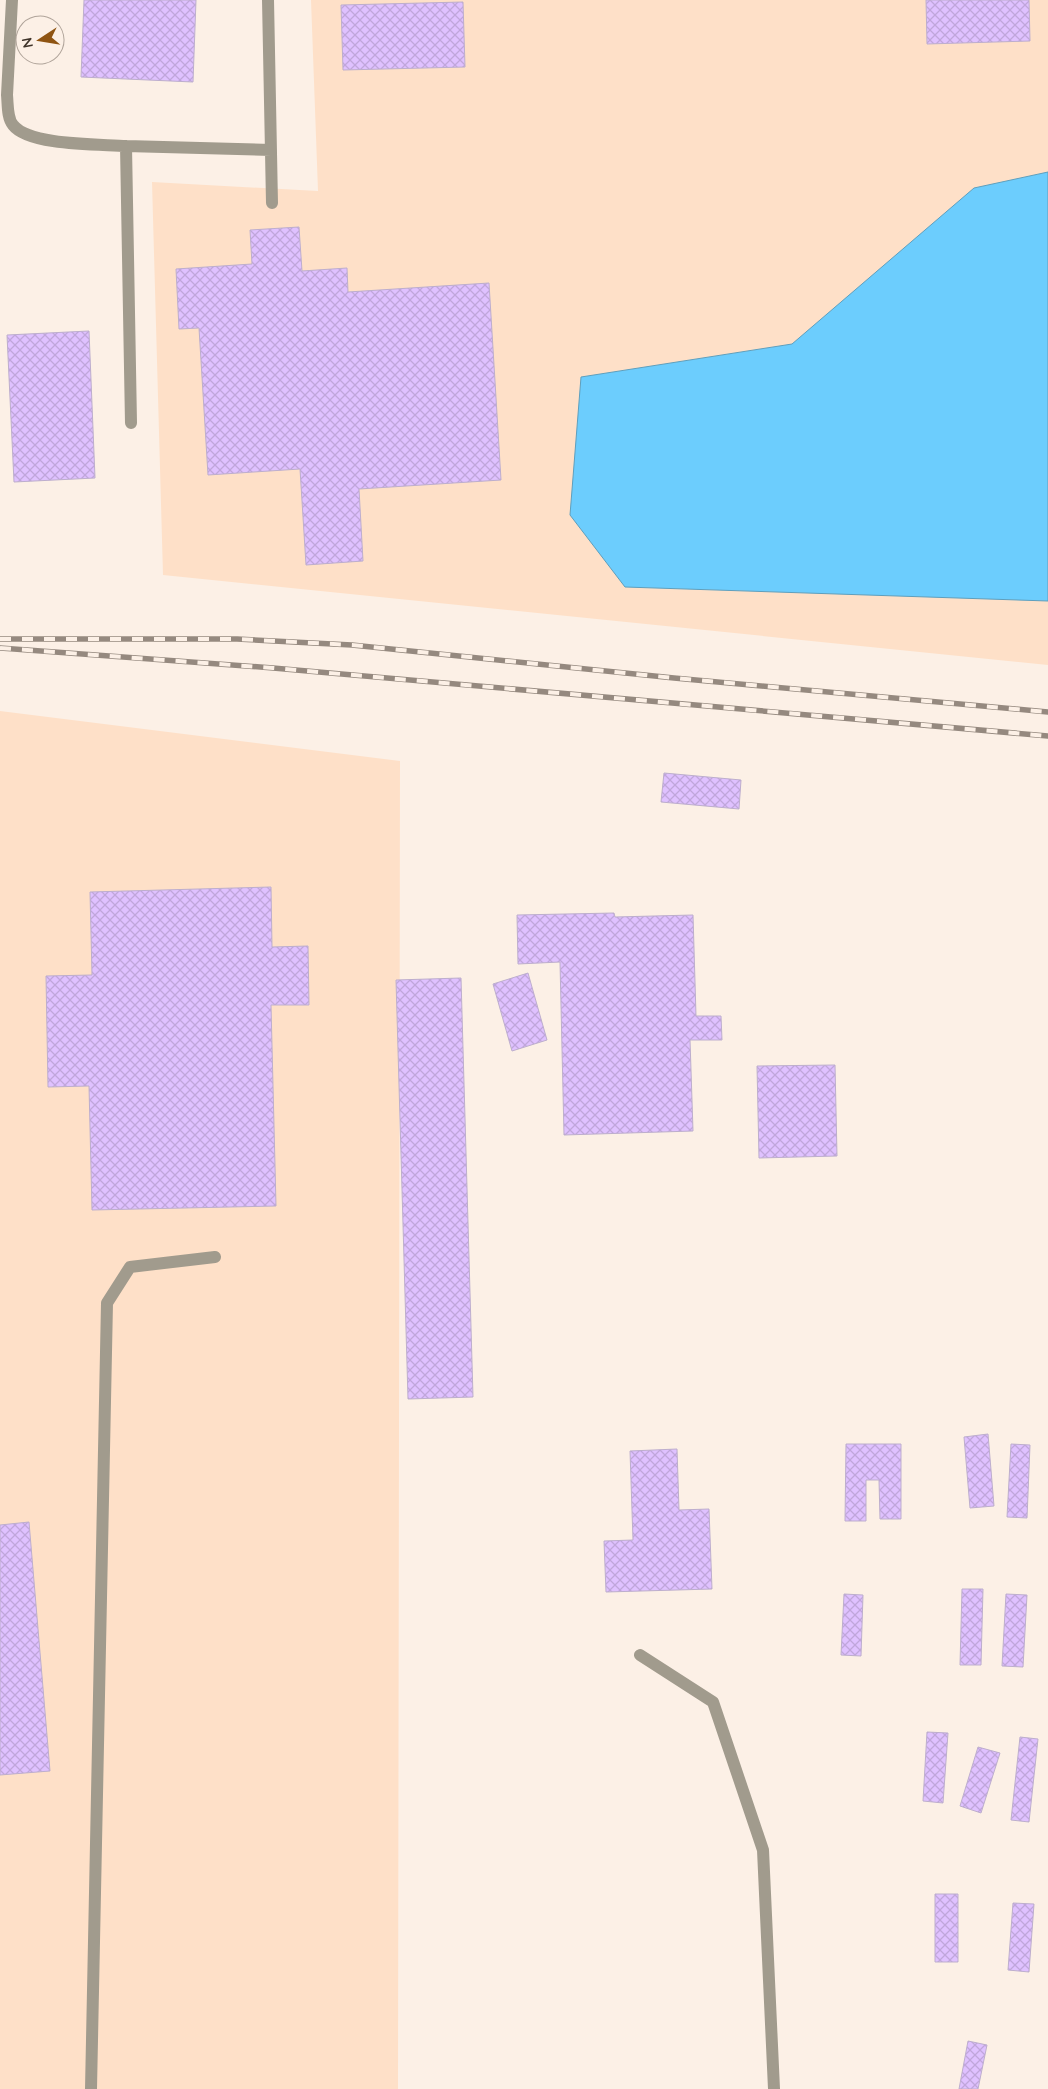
<svg xmlns="http://www.w3.org/2000/svg" width="1048" height="2089" font-family="Quicksand,sans-serif">
	<style>
		.built { fill: #fee0c8 }
		.water { fill: #6ccdfd; stroke: #5e9fbd }
		.building { fill: url(#building-cross-hatch); stroke: #bdaecd }
		.lines { fill: none; stroke-linecap: round; stroke-linejoin: round }
		.lane { stroke: #a19b8d; stroke-width: 12 }
		.rail-casing { stroke: #95897f; stroke-width: 5.5 }
		.rail { stroke: #fcf0e6; stroke-width: 4; stroke-dasharray: 11; stroke-linecap: butt }
	</style>
	<defs>
		<pattern id="building-cross-hatch" width="8" height="8" patternUnits="userSpaceOnUse" patternTransform="scale(1.25)"><rect width="8" height="8" fill="#dfc1ff"/><path d="M0 0l8 8M0 8l8-8" fill="none" stroke="#c0a6db"/></pattern>
	</defs>
	<rect width="100%" height="100%" fill="#fcf0e6"/>
	<!-- built -->
	<path class="built" d="M311 0H1048V665L163 575 152 182 318 191Z
		M0 711 400 761 398 2089H0Z"/>
	<!-- water -->
	<path class="water" d="M1048 172V601L625 587 570 515 581 377 792 344 974 188Z"/>
	<!-- building -->
	<path class="building" d="M84 0H196L193 82 81 77Z
		M926 0H1029L1030 41 927 44Z
		M463 2 465 67 343 70 341 5Z
		M299 227 302 271 347 268 348 292 489 283 501 480 359 489 363 561 306 565 300 469 208 475 199 328 179 329 176 269 252 264 250 230Z
		M89 331 95 478 14 482 7 335Z
		M664 773 741 780 739 809 661 802Z
		M271 887 272 947 308 946 309 1005H271L276 1206 92 1210 89 1086 48 1087 46 976 92 975 90 892Z
		M614 913 615 917 693 915 696 1016H721L722 1040H690L693 1131 564 1135 560 962 518 964 517 915Z
		M528 973 547 1040 512 1051 493 984Z
		M461 978 473 1397 408 1399 396 980Z
		M835 1065 837 1156 759 1158 757 1066Z
		M988 1434 994 1506 970 1508 964 1437Z
		M846 1444H901V1519H880L879 1480H866V1521H845Z
		M1011 1444 1030 1445 1027 1518 1007 1517Z
		M677 1449 679 1510 709 1509 712 1589 606 1592 604 1541 633 1540 630 1451Z
		M29 1522 50 1771 0 1775V1525Z
		M962 1589H983L981 1665H960Z
		M844 1594 863 1595 861 1656 841 1655Z
		M1006 1594 1027 1595 1023 1667 1002 1666Z
		M927 1732 948 1733 943 1803 923 1801Z
		M1020 1737 1038 1739 1029 1822 1011 1820Z
		M978 1747 1000 1753 981 1813 960 1806Z
		M935 1894H958V1962H935Z
		M1013 1903 1034 1904 1029 1972 1008 1970Z
		M968 2041 987 2045 978 2089H959Z"/>
	<g class="lines">
		<!-- lane -->
		<path class="lane" d="M12 0 7 95C8 105 7 118 13 125 29 146 100 144 126 146
			M268 0 272 203
			M131 423 126 146 271 150
			M640 1655 713 1702 763 1850 774 2089
			M91 2089 107 1303 130 1267 215 1257"/>
		<defs>
			<path id="rail" d="M0 639H237L352 645 674 678 1048 712
				M0 648 273 668 1048 736"/>
		</defs>
		<!-- rail casing -->
		<use href="#rail" class="rail-casing"/>
		<!-- rail -->
		<use href="#rail" class="rail"/>
	</g>
	<!-- north arrow -->
	<g transform="translate(40 40) rotate(258)"><circle r="24" fill="#fcf0e6" stroke="#b0a49a"/>
	<path d="M0-4L9 19L0 12L-9 19Z" fill="#8f5412"/>
	<text y="-8" font-size="14" font-weight="bold" text-anchor="middle" fill="#3f3329">N</text>
	</g>
</svg>
